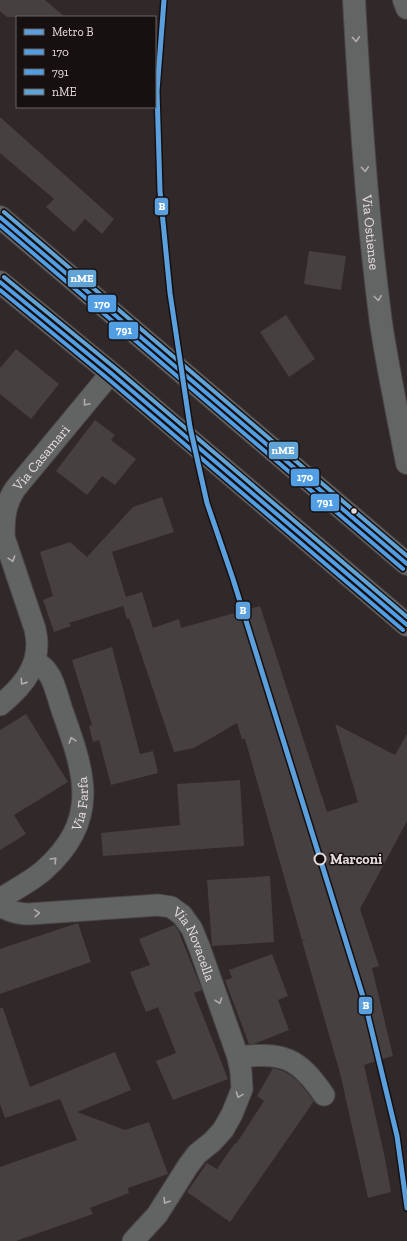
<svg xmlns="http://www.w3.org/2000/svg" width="407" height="1241" font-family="'Zilla Slab',serif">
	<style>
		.building { fill: #474041 }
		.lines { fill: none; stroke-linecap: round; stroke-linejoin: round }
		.minor-casing { stroke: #4c4647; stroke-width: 23 }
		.primary-casing { stroke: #4c4647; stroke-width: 24 }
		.minor { stroke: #626464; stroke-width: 21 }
		.primary { stroke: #636464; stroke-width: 22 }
		.bus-1-casing { stroke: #171011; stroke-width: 7 }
		.bus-2-casing { stroke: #171011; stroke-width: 7 }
		.bus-3-casing { stroke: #171011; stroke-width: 7 }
		.bus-1 { stroke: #529ee5; stroke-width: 4 }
		.bus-2 { stroke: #529ee5; stroke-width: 4 }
		.bus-3 { stroke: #60a4d7; stroke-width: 4 }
		.metro-1-casing { stroke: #171011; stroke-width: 8 }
		.metro-1 { stroke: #5ba0dd; stroke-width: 5 }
		.oneway { stroke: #b2acad }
		.bus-dot { fill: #e7dcdd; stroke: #171011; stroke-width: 1.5 }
		.stop-dot { fill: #171011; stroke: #e7dcdd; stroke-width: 2 }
		.labels { text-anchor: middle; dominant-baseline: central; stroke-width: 3; stroke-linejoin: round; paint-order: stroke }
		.street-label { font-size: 14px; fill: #e7dcdd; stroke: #171011 }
		.stop-label { font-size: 14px; font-weight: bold; fill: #e7dcdd; stroke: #171011; text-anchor: start }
		.line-badge { stroke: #171011; stroke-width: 1.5 }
		.badge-label { font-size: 11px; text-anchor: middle; font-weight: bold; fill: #fff }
	</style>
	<rect width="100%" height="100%" fill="#302829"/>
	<!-- building -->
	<path class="building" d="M0 0H45L65 17H7L0 11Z
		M0 117 114 219 102 234 85 219 74 232 46 207 54 199 0 153Z
		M309 251 346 256 341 290 304 284Z
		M286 315 315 359 289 377 260 332Z
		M16 349 59 384 31 419 0 394V368Z
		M95 420 115 435 111 440 136 459 115 485 102 476 87 495 56 471Z
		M162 497 174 532 112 552 126 597 142 592 153 628 179 619 181 628 260 606 327 812 358 802 335 724 395 755 407 734V821L360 909 379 966 372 968 393 1056 364 1065 384 1154 391 1192 368 1198 340 1073 302 941 307 940H302L245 739H242L237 723 194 748 174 752 129 618 127 619 123 606 69 623 71 626 54 632 43 600 53 596 40 552 70 542 87 557 133 507Z
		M112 647 140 754 153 751 158 773 111 785 99 740 93 742 89 726 92 725 72 660Z
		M26 714 68 782 14 815 26 834 0 850V730Z
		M240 780 244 846 103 856 101 833 180 825 177 784Z
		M270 876 274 942 212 946 207 880Z
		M78 923 91 962 0 994V949Z
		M174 925 178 930 202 990 194 993 228 1079 173 1100 156 1061 176 1053 158 1007 146 1012 130 972 150 965 139 939Z
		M272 954 288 996 278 1000 289 1030 254 1044H249L225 980 232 978 229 970Z
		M0 1008H3L30 1087 115 1052 131 1090 77 1112 125 1130 149 1122 168 1174 128 1188 129 1193 90 1208 93 1214 16 1241H0V1167L77 1140 60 1099 5 1118 0 1104Z
		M273 1068 283 1071 290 1075 298 1081 314 1101 230 1222 187 1192 207 1163 217 1169 235 1143 236 1144 264 1101 257 1096Z"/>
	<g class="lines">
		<defs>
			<g id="minor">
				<path id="s1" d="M0 705C25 685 43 662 35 629L4 537C4 518 5 504 15 489L111 373"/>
				<path id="s2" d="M0 899C14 890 30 882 43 871 101 820 85 774 62 710 56 693 53 669 35 662"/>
				<path id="s3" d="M0 906C9 911 19 914 29 914L158 905 171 907 182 915 192 929 200 949 238 1057 241 1072 242 1089 232 1114 223 1130 212 1142 197 1154 188 1166 157 1215 133 1241"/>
				<path d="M238 1057C283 1052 298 1057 324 1095"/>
			</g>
			<g id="primary">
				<path id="s4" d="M354 0C360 108 367 216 381 323 388 370 398 416 407 463"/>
				<path d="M404 0 407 8"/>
				<path d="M0 217 407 564"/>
				<path d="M0 282 111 373 407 625"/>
			</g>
		</defs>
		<!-- minor casing -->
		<use href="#minor" class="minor-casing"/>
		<!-- primary casing -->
		<use href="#primary" class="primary-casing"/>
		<!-- minor -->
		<use href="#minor" class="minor"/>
		<!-- primary -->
		<use href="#primary" class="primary"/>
		<defs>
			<path id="bus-1" d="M0 217 407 564
				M0 282 111 373 407 625"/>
			<path id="bus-2" d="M0 225 403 569
				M0 290 107 378 403 630"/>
			<path id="bus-3" d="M4 212 407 556
				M4 277 115 368 407 617"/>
		</defs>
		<!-- bus-1 casing -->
		<use href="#bus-1" class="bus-1-casing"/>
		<!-- bus-2 casing -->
		<use href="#bus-2" class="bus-2-casing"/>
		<!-- bus-3 casing -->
		<use href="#bus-3" class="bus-3-casing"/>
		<!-- bus-1 -->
		<use href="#bus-1" class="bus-1"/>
		<!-- bus-2 -->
		<use href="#bus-2" class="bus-2"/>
		<!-- bus-3 -->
		<use href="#bus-3" class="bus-3"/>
		<defs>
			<path id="metro-1" d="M164 0 157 91 160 191 170 293 190 427 207 503 233 579 365 1003 397 1136 407 1208"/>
		</defs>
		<!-- metro-1 casing -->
		<use href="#metro-1" class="metro-1-casing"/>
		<!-- metro-1 -->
		<use href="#metro-1" class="metro-1"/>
	</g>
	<!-- one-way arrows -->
	<defs><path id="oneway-chevron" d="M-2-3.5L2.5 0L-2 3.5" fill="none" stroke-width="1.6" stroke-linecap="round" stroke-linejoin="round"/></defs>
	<g class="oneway">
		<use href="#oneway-chevron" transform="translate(356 39) rotate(86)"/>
		<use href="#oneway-chevron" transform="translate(365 169) rotate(86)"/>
		<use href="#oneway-chevron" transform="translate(378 298) rotate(83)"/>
		<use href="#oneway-chevron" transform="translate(86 403) rotate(130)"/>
		<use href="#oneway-chevron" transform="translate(12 559) rotate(72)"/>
		<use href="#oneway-chevron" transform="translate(23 682) rotate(125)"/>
		<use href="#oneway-chevron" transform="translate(72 740) rotate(-107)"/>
		<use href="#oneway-chevron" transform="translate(54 860) rotate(-46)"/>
		<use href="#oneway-chevron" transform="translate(37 913) rotate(-4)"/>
		<use href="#oneway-chevron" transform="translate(219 1001) rotate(71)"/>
		<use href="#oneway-chevron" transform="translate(239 1095) rotate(110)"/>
		<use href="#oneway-chevron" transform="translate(166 1201) rotate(122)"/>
	</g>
	<!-- markers -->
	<circle class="bus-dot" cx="354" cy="511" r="3.5"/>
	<circle class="stop-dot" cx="320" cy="859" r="5.5"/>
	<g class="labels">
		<!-- street labels -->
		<g class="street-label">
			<text stroke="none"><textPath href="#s4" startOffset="233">Via Ostiense</textPath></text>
			<text stroke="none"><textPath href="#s1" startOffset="277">Via Casamari</textPath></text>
			<text stroke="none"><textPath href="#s2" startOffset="131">Via Farfa</textPath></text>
			<text stroke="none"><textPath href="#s3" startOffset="218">Via Novacella</textPath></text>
		</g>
		<!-- stop labels -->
		<g class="stop-label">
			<text x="330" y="859">Marconi</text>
		</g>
	</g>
	<g class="line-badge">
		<rect x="154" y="197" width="15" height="19" rx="4" fill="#5ba0dd"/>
		<rect x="67" y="269" width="30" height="19" rx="4" fill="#60a4d7"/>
		<rect x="87" y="294" width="30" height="19" rx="4" fill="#529ee5"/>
		<rect x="108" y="321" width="31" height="19" rx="4" fill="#529ee5"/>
		<rect x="268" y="441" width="31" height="19" rx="4" fill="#60a4d7"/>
		<rect x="290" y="468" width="30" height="19" rx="4" fill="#529ee5"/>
		<rect x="310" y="493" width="30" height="19" rx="4" fill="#529ee5"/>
		<rect x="235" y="601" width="16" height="19" rx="4" fill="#5ba0dd"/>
		<rect x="358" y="996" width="15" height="19" rx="4" fill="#5ba0dd"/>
	</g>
	<g class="badge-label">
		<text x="162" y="210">B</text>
		<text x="82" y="282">nME</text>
		<text x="102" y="308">170</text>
		<text x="124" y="334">791</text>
		<text x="283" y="454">nME</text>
		<text x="305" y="481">170</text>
		<text x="325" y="506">791</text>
		<text x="243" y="614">B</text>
		<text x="366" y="1009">B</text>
	</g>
	<!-- legend -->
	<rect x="16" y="16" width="140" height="92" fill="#171011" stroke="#6a6263"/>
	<rect x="24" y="29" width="20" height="6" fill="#5ba0dd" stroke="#6a6263"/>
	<text x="52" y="36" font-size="12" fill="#e7dcdd">Metro B</text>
	<rect x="24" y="49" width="20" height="6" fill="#529ee5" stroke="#6a6263"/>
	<text x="52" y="56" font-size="12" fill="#e7dcdd">170</text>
	<rect x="24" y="69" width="20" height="6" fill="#529ee5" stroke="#6a6263"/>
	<text x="52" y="76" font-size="12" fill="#e7dcdd">791</text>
	<rect x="24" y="89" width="20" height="6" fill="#60a4d7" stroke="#6a6263"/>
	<text x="52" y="96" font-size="12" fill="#e7dcdd">nME</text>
</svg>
